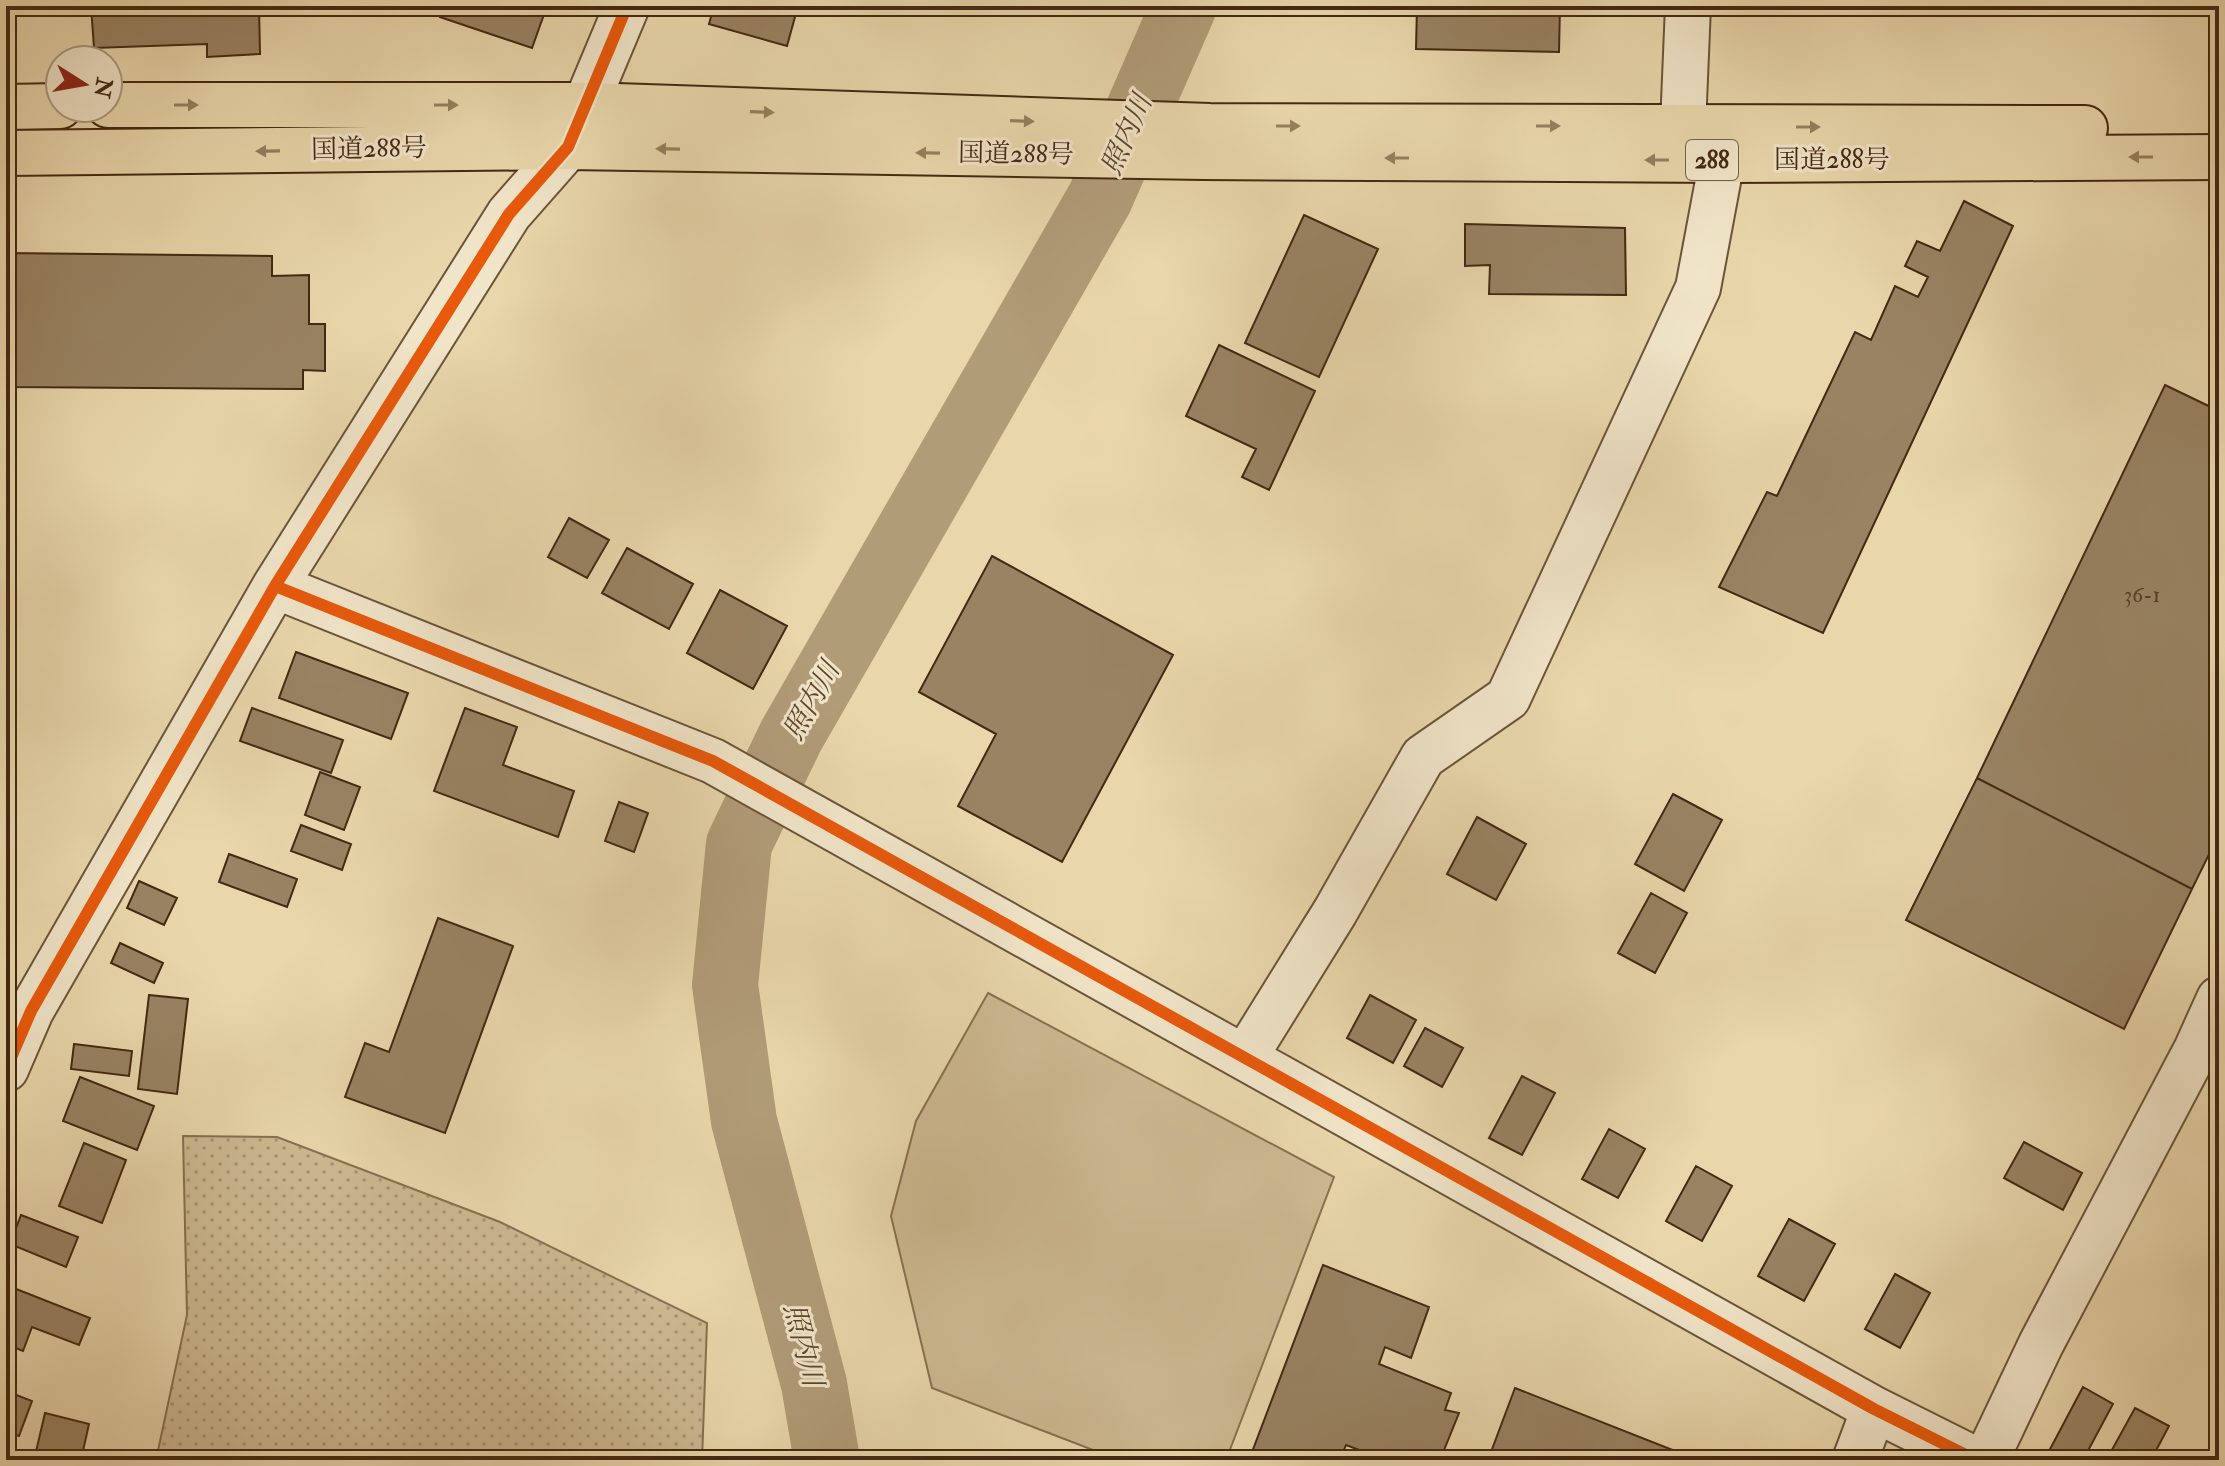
<svg xmlns="http://www.w3.org/2000/svg" width="2225" height="1466" font-family="'IM FELL Double Pica','Noto Serif JP',serif">
	<style>
		.grass { fill: url(#grass-dots); stroke: #887052; stroke-width: 2 }
		.green { fill: #cdb992; stroke: #887052; stroke-width: 2 }
		.lines { fill: none; stroke-linecap: round; stroke-linejoin: round }
		.river { stroke: #b19c78; stroke-width: 66 }
		.building { fill: #998363; stroke: #432813; stroke-width: 2 }
		.minor-casing { stroke: #6c5439; stroke-width: 48 }
		.highway-casing { stroke: #432813; stroke-width: 48 }
		.minor { stroke: #f1e5c9; stroke-width: 44 }
		.highway { stroke: #e9d7ac; stroke-width: 44 }
		.cycleway-casing { stroke: #f1e5c9; stroke-width: 17 }
		.cycleway { stroke: #e8590c; stroke-width: 12 }
		.oneway { fill: #968060 }
		.labels { text-anchor: middle; dominant-baseline: central; stroke-width: 6; stroke-linejoin: round; paint-order: stroke }
		.number-label { font-size: 22px; fill: #583f27 }
		.shield { fill: #f1e5c9; stroke: #77614a; stroke-width: 2 }
		.shield-label { font-size: 24px; font-weight: bold; fill: #432813 }
		.street-label { font-size: 26px; fill: #432813; stroke: #f1e5c9 }
		.water-label { font-size: 28px; font-style: italic; fill: #5e452c; stroke: #f1e5c9 }
	</style>
	<defs>
		<pattern id="grass-dots" width="8" height="8" patternUnits="userSpaceOnUse" patternTransform="scale(2)"><rect width="8" height="8" fill="#cdb992"/><path d="M2 2h.1M6 6h.1" fill="none" stroke="#a89676" stroke-width="1.8" stroke-linecap="round"/></pattern>
	</defs>
	<rect width="100%" height="100%" fill="#e9d7ac"/>
	<filter id="stains"><feTurbulence type="fractalNoise" baseFrequency=".0025" numOctaves="4"/><feColorMatrix values="0 0 0 0 .2 0 0 0 0 .09 0 0 0 0 .02 0 0 0 .5 -.17"/></filter>
	<radialGradient id="worn" r=".72"><stop offset=".6" stop-color="#630" stop-opacity="0"/><stop offset="1" stop-color="#630" stop-opacity=".3"/></radialGradient>
	<!-- grass -->
	<path class="grass" d="M183 1136 277 1137 500 1222 707 1323 702 1460H156L187 1315Z"/>
	<!-- green -->
	<path class="green" d="M988 993 1334 1177 1226 1460H1119L932 1388 891 1216 916 1121Z"/>
	<g class="lines">
		<!-- river -->
		<path class="river" d="M827 1460 814 1384 744 1121 725 985 739 844 791 736 1100 198 1184 6"/>
	</g>
	<!-- building -->
	<path class="building" d="M91 6H259L260 54 207 57V44L94 48Z
		M443 6H547L532 48 440 17Z
		M714 6H798L787 46 709 24Z
		M1417 6H1560L1559 52 1416 49Z
		M1573 6H1620V10L1573 11Z
		M1964 201 2013 226 1823 633 1719 587 1767 492 1777 496 1855 332 1871 340 1895 286 1918 297 1928 277 1905 266 1917 241 1940 251Z
		M1304 215 1378 249 1319 377 1245 343Z
		M1465 224 1625 228 1626 295 1489 294 1490 265 1465 266Z
		M6 253 272 256V276L309 275V324H325V371L303 370V389L6 387Z
		M1219 345 1315 391 1269 490 1242 477 1256 449 1186 416Z
		M2165 385 2219 411V834L2192 889 1977 778Z
		M569 518 609 540 587 578 548 557Z
		M627 548 693 584 669 629 602 593Z
		M992 556 1173 655 1062 862 958 806 996 734 919 692Z
		M720 590 787 626 753 689 687 653Z
		M296 652 408 693 391 739 279 698Z
		M252 708 343 740 331 773 240 741Z
		M465 708 517 727 503 765 574 791 558 837 434 791Z
		M320 772 360 787 344 830 305 815Z
		M1977 778 2192 889 2124 1029 1906 920Z
		M1673 794 1722 820 1684 891 1635 864Z
		M619 802 648 813 634 852 605 841Z
		M1477 817 1526 844 1496 900 1447 874Z
		M301 825 351 844 342 870 291 851Z
		M229 854 297 879 287 907 219 882Z
		M139 881 177 898 164 925 127 908Z
		M1651 893 1687 913 1655 973 1618 953Z
		M438 918 513 946 445 1133 345 1097 365 1043 389 1052Z
		M120 943 163 963 154 983 111 963Z
		M149 995 188 999 177 1094 138 1089Z
		M1370 995 1416 1020 1393 1063 1347 1038Z
		M1425 1028 1463 1048 1442 1087 1404 1066Z
		M74 1044 132 1051 129 1076 71 1069Z
		M1522 1076 1555 1093 1522 1155 1489 1138Z
		M80 1077 154 1106 137 1150 63 1121Z
		M1609 1129 1645 1149 1618 1198 1582 1179Z
		M2024 1142 2082 1173 2063 1210 2004 1178Z
		M84 1143 126 1160 102 1223 59 1206Z
		M1696 1166 1732 1186 1702 1241 1666 1221Z
		M21 1215 78 1237 66 1267 10 1244Z
		M1789 1219 1835 1244 1804 1301 1758 1276Z
		M1323 1265 1429 1307 1411 1358 1385 1347 1379 1364 1451 1393 1445 1410 1459 1413 1440 1460H1386L1346 1445 1340 1460H1249Z
		M1895 1274 1930 1293 1900 1348 1865 1329Z
		M6 1285 90 1318 79 1345 32 1327 23 1351 6 1344Z
		M2083 1387 2113 1404 2083 1460H2065L2049 1451Z
		M1515 1388 1698 1460H1488Z
		M6 1391 32 1401 19 1436 6 1432Z
		M2135 1408 2169 1426 2151 1460H2114L2108 1457Z
		M45 1413 89 1424 81 1460H34Z"/>
	<g class="lines">
		<defs>
			<path id="minor" d="M1683 126 1688 6
				M275 586 713 761 1874 1409 1976 1460
				M1245 1057 1335 912 1423 757 1508 698 1698 288 1722 160
				M6 1069 31 1011 275 586 509 214 568 147 627 6
				M1855 1460 1874 1409
				M1986 1460 2041 1344 2196 1050 2219 999"/>
			<path id="highway" d="M108 105H587L1210 126 2085 128
				M6 107 60 106
				M6 153 568 147 1204 157 1722 160 2219 157"/>
		</defs>
		<!-- minor casing -->
		<use href="#minor" class="minor-casing"/>
		<!-- highway casing -->
		<use href="#highway" class="highway-casing"/>
		<!-- minor -->
		<use href="#minor" class="minor"/>
		<!-- highway -->
		<use href="#highway" class="highway"/>
		<defs>
			<path id="cycleway" d="M275 586 713 761 1874 1409 1976 1460
				M6 1069 31 1011 275 586 509 214 568 147 627 6"/>
		</defs>
		<!-- cycleway casing -->
		<use href="#cycleway" class="cycleway-casing"/>
		<!-- cycleway -->
		<use href="#cycleway" class="cycleway"/>
	</g>
	<!-- one-way arrows -->
	<defs><path id="oneway-solid" d="M-6-.8H1V-3.2L6.5 0L1 3.2V.8H-6Z" transform="scale(2)"/></defs>
	<g class="oneway">
		<use href="#oneway-solid" transform="translate(186 105)"/>
		<use href="#oneway-solid" transform="translate(446 105)"/>
		<use href="#oneway-solid" transform="translate(762 112) rotate(2)"/>
		<use href="#oneway-solid" transform="translate(1022 121) rotate(2)"/>
		<use href="#oneway-solid" transform="translate(1288 126)"/>
		<use href="#oneway-solid" transform="translate(1548 126)"/>
		<use href="#oneway-solid" transform="translate(1808 127)"/>
		<use href="#oneway-solid" transform="translate(668 149) rotate(-179)"/>
		<use href="#oneway-solid" transform="translate(268 151) rotate(179)"/>
		<use href="#oneway-solid" transform="translate(928 153) rotate(-179)"/>
		<use href="#oneway-solid" transform="translate(2141 157) rotate(180)"/>
		<use href="#oneway-solid" transform="translate(1397 158) rotate(-180)"/>
		<use href="#oneway-solid" transform="translate(1657 160) rotate(-180)"/>
	</g>
	<g class="labels">
		<!-- number labels -->
		<g class="number-label">
			<text x="2142" y="595">36-1</text>
		</g>
		<!-- shield labels -->
		<rect class="shield" x="1686" y="140" width="52" height="40" rx="6"/>
		<g class="shield-label">
			<text x="1712" y="160">288</text>
		</g>
		<!-- street labels -->
		<g class="street-label">
			<text transform="translate(369 149) rotate(-1)">国道288号</text>
			<text transform="translate(1016 154) rotate(1)">国道288号</text>
			<text x="1832" y="160">国道288号</text>
		</g>
		<!-- water labels -->
		<g class="water-label">
			<text transform="translate(1127 135) rotate(-66)">照内川</text>
			<text transform="translate(812 701) rotate(-61)">照内川</text>
			<text transform="translate(803 1345) rotate(76)">照内川</text>
		</g>
	</g>
	<!-- margin -->
	<rect width="2225" height="1466" fill="none" stroke="#e9d7ac" stroke-width="32"/>
	<rect x="8" y="8" width="2209" height="1450" fill="none" stroke="#432813" stroke-width="4"/>
	<rect x="16" y="16" width="2193" height="1434" fill="none" stroke="#432813" stroke-width="2"/>
	<!-- north arrow -->
	<g transform="translate(84 84) rotate(101)"><circle r="38" fill="#f1e5c9" stroke="#ab9980" stroke-width="2"/>
	<path d="M0-6L14 30L0 20L-14 30Z" fill="#8f2418"/>
	<text y="-12" font-size="22" font-weight="bold" text-anchor="middle" fill="#432813">N</text>
	</g>
	<rect width="100%" height="100%" filter="url(#stains)"/>
	<rect width="100%" height="100%" fill="url(#worn)"/>
</svg>
